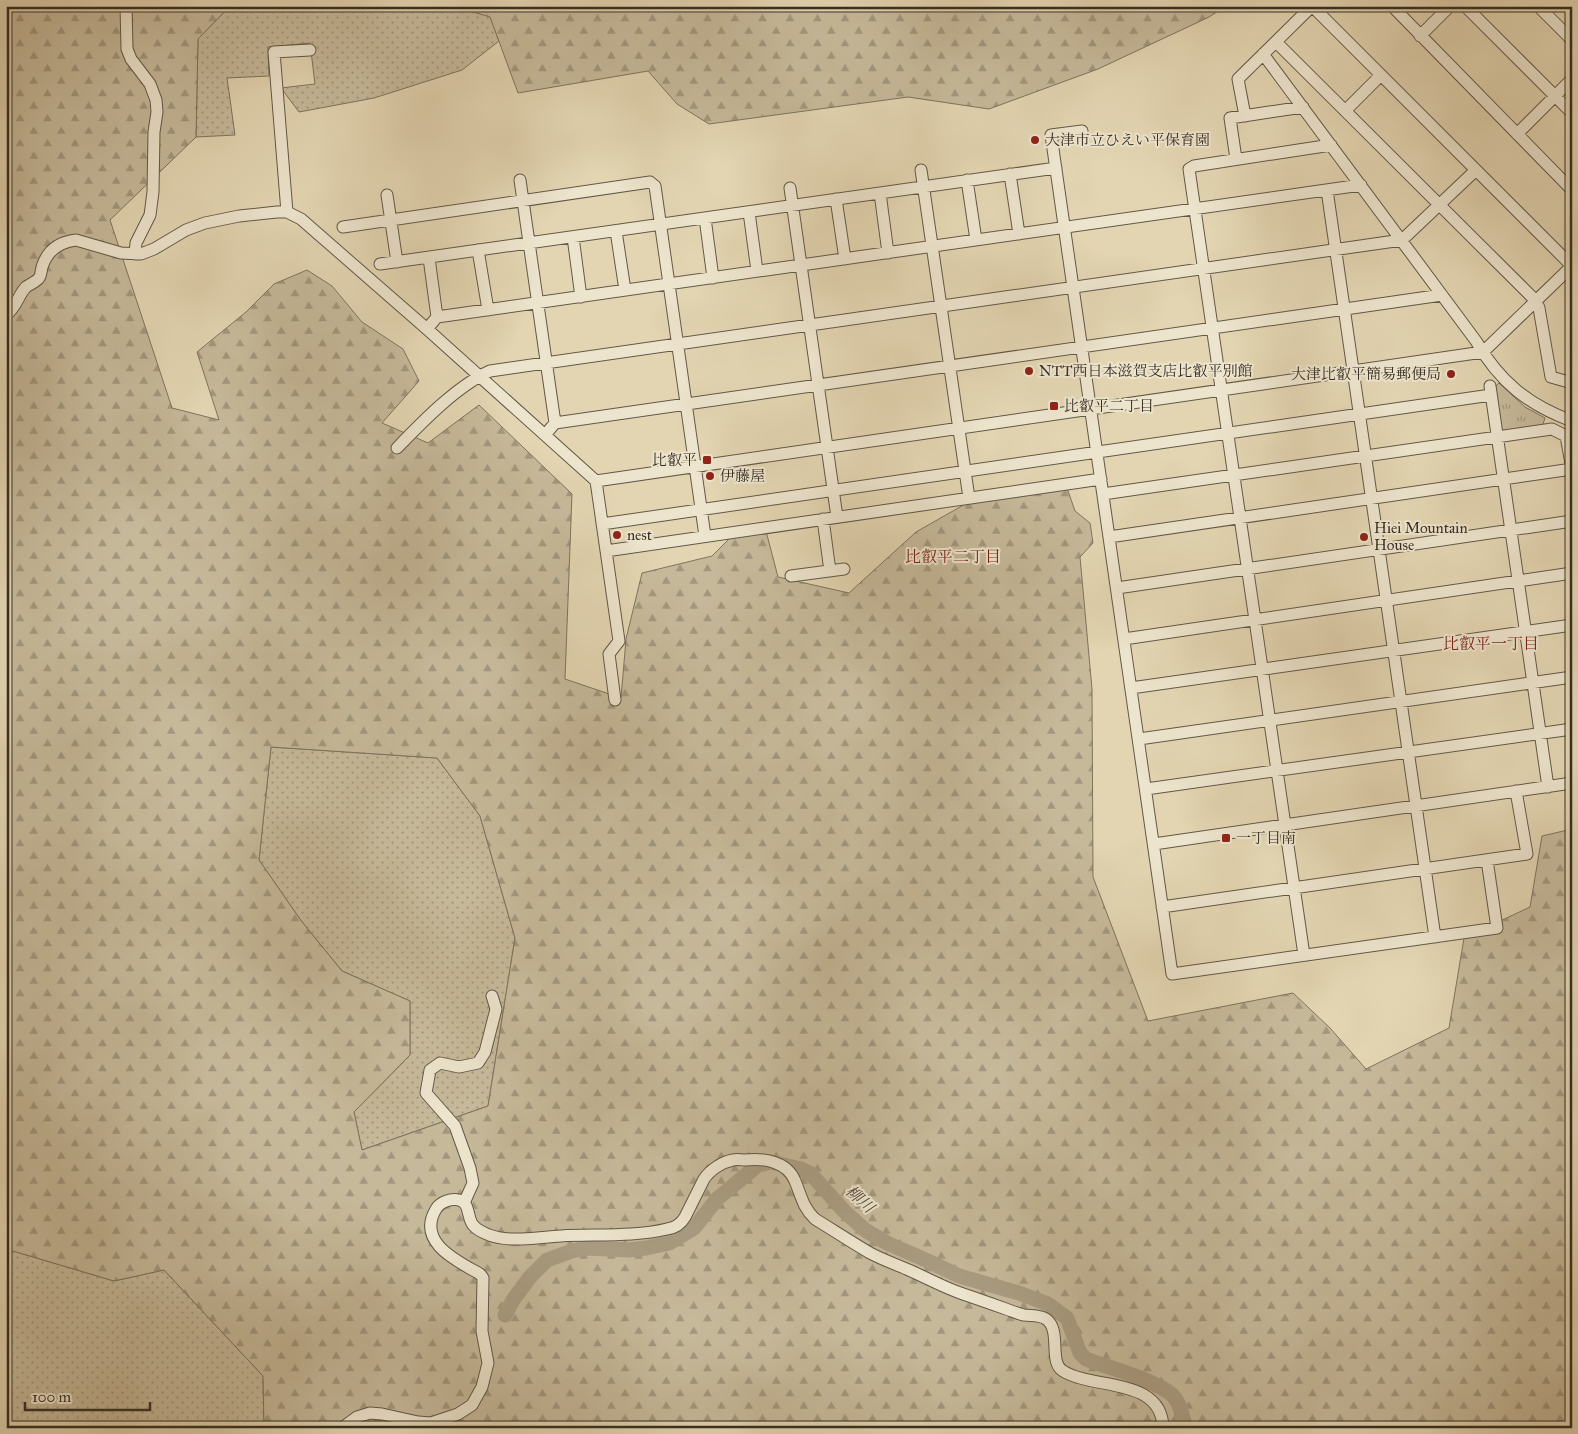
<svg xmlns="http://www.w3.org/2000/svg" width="1578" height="1434" font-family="'IM FELL Great Primer','Noto Serif JP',serif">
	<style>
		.grass { fill: url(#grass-dots); stroke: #7e745e }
		.forest { fill: url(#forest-firs); stroke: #7e745e; fill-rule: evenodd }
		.park { fill: url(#park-tufts); stroke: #7e745e }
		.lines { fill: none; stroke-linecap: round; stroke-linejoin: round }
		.river { stroke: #a99c81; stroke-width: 15 }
		.minor-casing { stroke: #625847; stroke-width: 13 }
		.minor { stroke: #ede4cd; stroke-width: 11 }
		.poi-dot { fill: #8f2418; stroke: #ede4cd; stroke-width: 2 }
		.labels { text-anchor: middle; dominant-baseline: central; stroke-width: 4; stroke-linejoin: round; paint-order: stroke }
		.poi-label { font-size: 15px; fill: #372e23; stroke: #ede4cd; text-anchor: start }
		.neighbourhood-label { font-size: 16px; fill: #7a1f14; stroke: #ede4cd }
		.water-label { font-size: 16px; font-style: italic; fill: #544a3a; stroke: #ede4cd }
	</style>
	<defs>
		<pattern id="grass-dots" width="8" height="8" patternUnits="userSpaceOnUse" patternTransform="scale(1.25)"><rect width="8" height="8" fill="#c6b99a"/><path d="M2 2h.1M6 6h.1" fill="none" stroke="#a2977d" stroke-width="1.8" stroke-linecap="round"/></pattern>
		<pattern id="forest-firs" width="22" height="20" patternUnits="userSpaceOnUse" patternTransform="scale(1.25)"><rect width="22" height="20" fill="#c6b99a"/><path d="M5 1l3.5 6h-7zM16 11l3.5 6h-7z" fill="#a2977d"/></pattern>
		<pattern id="park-tufts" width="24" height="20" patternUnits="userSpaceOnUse" patternTransform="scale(1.25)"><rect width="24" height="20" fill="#c6b99a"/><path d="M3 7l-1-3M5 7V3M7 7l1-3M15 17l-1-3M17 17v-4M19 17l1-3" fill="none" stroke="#a2977d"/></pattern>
	</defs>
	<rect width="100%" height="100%" fill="#e3d5b2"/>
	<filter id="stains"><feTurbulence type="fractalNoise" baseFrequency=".004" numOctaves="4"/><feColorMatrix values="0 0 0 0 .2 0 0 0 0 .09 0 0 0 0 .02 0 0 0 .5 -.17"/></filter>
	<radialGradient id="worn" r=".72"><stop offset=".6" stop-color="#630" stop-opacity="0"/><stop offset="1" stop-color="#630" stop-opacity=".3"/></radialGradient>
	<!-- grass -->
	<path class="grass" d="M230 6H470V11L490 16 499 41 462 70 374 98 299 112 281 88 315 84 310 43 268 47 269 76 227 78 235 135 196 137 198 39Z
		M271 747 437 758 480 816 515 938 488 1106 362 1150 354 1112 410 1055V1001L342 971 302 922 259 860Z
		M13 1251 114 1281 164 1270 263 1376 264 1428H6V1268Z"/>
	<!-- forest -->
	<path class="forest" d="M6 6H230L198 39 196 137 110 220 172 408 219 420 197 352 246 312 274 284 307 270 332 286 362 322 403 349 419 381 382 423 428 443 479 405 572 494 565 679 621 698 626 639 642 573 712 556 733 535 766 531 778 577 849 593 916 532 967 503 1067 488 1075 511 1090 523 1093 543 1080 557 1092 689 1093 877 1148 1021 1293 993 1330 1028 1366 1069 1449 1028 1464 938 1530 907 1542 836 1572 829V1428H264L263 1376 164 1270 114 1281 13 1251 6 1268ZM271 747 437 758 480 816 515 938 488 1106 362 1150 354 1112 410 1055V1001L342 971 302 922 259 860Z
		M470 6H1226L1209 17 1098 69 989 109 908 97 709 124 677 104 648 71 518 93 490 17 470 11Z"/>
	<!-- park -->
	<path class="park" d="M1499 383 1525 407 1545 418 1542 427 1500 433 1493 388Z"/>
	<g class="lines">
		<!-- river -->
		<path class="river" d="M505 1315 513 1300 530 1277 547 1260 572 1251 586 1248 629 1250 646 1248 669 1243 694 1228 717 1199 758 1165 771 1162 801 1169 811 1174 844 1211 865 1230 887 1243 928 1261 959 1276 1019 1293 1048 1304 1067 1318 1080 1353 1086 1359C1106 1367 1163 1382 1175 1398 1181 1406 1183 1419 1186 1428"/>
		<defs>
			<path id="minor" d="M126 6 127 49 131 59 150 84 156 100 157 112 154 132 153 192 150 215 136 243 135 254
				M1312 6 1572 266
				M1392 6 1572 190
				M1465 6 1572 113
				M1538 6 1572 40
				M1420 36 1450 6
				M1276 42 1536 301 1539 308 1551 377 1572 383
				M1263 54 1476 341C1499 381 1528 405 1572 421
				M1345 111 1381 75
				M1245 116 1238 79 1312 6
				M1082 131 1051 135 1172 974 1497 928 1487 860
				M1517 134 1572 79
				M1236 159 1230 118 1303 107
				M921 170 969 498
				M1010 174 1019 234
				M520 180 555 423
				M967 180 976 240
				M790 188 837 517
				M1327 190 1435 937
				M880 193 888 253
				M387 195 397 262
				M836 199 845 259
				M287 212 274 52 310 50
				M749 212 757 271
				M705 218 713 278
				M343 227 650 182 655 186 705 536
				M616 231 625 290
				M573 237 581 297
				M478 250 488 310
				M429 258 437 317
				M380 264 1056 168
				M6 315C17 307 18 295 26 287 30 284 36 282 39 278 41 276 41 271 42 267 47 251 59 242 76 240L121 253 141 254 154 249 186 230 205 223 239 216 277 212H287L301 219 427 329 596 481 619 641 609 654 615 700
				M427 329 437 317 1361 185
				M1490 386 1548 787
				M545 435 555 423 1442 295
				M397 448C423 421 457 386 490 371L1402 240 1476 170
				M596 481 1483 352 1572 266
				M1103 494 1552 429 1566 436 1572 469
				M823 519 830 571
				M602 524 1491 395
				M1109 537 1572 469
				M606 551 1101 479
				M791 576 844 569
				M1117 588 1572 521
				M1124 639 1572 573
				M1131 688 1572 625
				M1139 739 1572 677
				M1146 789 1572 729
				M1154 844 1572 783
				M1162 907 1527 854 1516 791
				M1304 955 1189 169 1194 166 1331 145
				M464 1203 473 1183 470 1168 455 1126 426 1093 430 1070 440 1063 459 1067 478 1063 485 1052 496 1009 492 996
				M342 1428 357 1417 370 1413 382 1414 418 1422 431 1423 458 1414 472 1405 482 1387 488 1363 482 1331 483 1278 480 1274C457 1261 416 1242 436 1209 440 1202 451 1198 459 1200 470 1202 467 1218 473 1225 477 1230 484 1233 489 1235 511 1243 538 1237 561 1236 594 1234 634 1237 667 1229 674 1228 681 1224 685 1217L704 1179C710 1170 722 1162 733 1160 737 1159 741 1160 745 1160 763 1158 787 1161 795 1181 801 1195 803 1208 815 1219 833 1230 851 1242 870 1253 883 1260 898 1265 911 1271 929 1279 945 1288 963 1294 978 1299 992 1304 1006 1309 1012 1311 1018 1314 1024 1315 1032 1316 1040 1315 1046 1319 1062 1330 1048 1362 1063 1371 1094 1390 1162 1377 1163 1428"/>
		</defs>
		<!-- minor casing -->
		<use href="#minor" class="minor-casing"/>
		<!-- minor -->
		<use href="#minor" class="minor"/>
	</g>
	<!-- markers -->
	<g class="poi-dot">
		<circle cx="1035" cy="140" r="5"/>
		<circle cx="1029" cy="371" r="5"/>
		<circle cx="1451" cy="374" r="5"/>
		<rect x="1049" y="401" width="10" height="10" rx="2.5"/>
		<rect x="702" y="455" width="10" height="10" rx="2.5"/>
		<circle cx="710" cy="476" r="5"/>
		<circle cx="617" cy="535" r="5"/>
		<circle cx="1364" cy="537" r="5"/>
		<rect x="1221" y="833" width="10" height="10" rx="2.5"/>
	</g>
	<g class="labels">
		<!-- poi labels -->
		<g class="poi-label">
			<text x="1045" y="140">大津市立ひえい平保育園</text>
			<text x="1039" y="371">NTT西日本滋賀支店比叡平別館</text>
			<text x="1441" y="374" text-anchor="end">大津比叡平簡易郵便局</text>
			<text x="1064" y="406">比叡平二丁目</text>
			<text x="697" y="460" text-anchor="end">比叡平</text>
			<text x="720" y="476">伊藤屋</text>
			<text x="1374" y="528">Hiei Mountain<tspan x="1374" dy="17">House</tspan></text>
			<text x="627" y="535">nest</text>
			<text x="1236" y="838">一丁目南</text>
		</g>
		<!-- neighbourhood labels -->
		<g class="neighbourhood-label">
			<text x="953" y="556">比叡平二丁目</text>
			<text x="1491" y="643">比叡平一丁目</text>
		</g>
		<!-- water labels -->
		<g class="water-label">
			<text transform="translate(860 1199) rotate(42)">柳川</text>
		</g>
	</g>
	<!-- margin -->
	<rect width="1578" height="1434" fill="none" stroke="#e3d5b2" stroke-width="25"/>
	<rect x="8" y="8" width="1563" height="1419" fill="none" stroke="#372e23" stroke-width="2.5"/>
	<rect x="12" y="12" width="1553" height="1409" fill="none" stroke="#372e23"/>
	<!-- scale -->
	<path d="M25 1402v8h125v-8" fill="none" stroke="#372e23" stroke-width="2.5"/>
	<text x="32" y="1402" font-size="15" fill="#372e23" stroke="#ede4cd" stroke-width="4" paint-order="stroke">100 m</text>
	<rect width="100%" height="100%" filter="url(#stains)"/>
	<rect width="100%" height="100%" fill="url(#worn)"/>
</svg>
